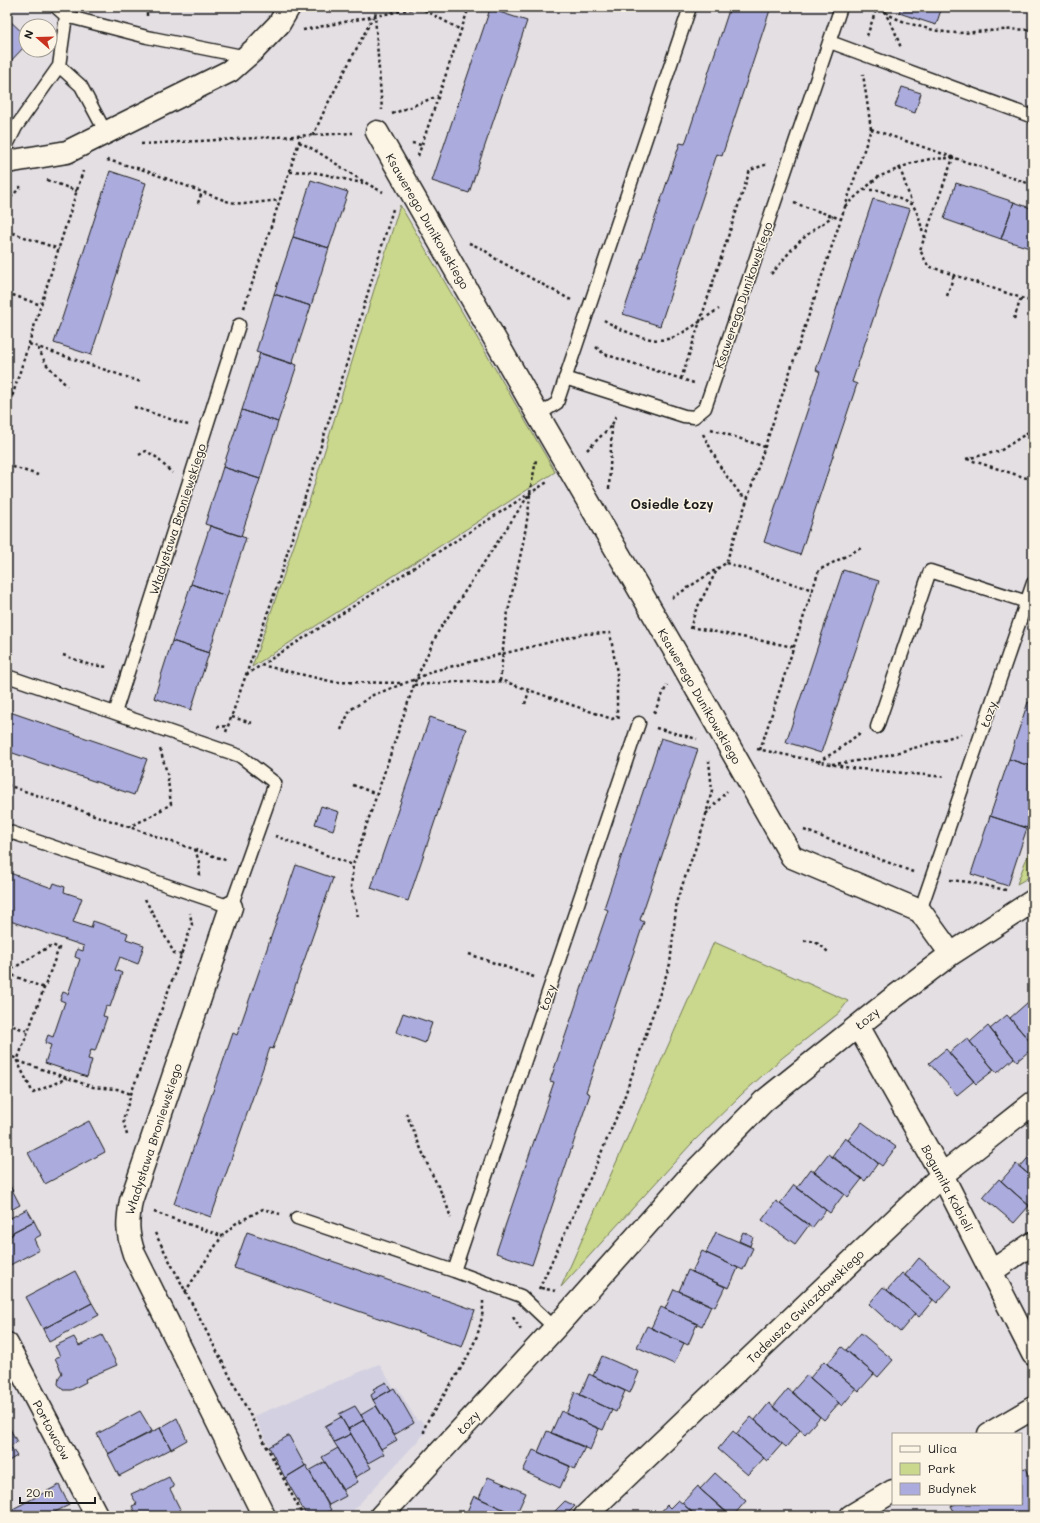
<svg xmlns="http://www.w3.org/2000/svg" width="1040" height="1523" font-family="Mali,sans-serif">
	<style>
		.built { fill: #d3d0e1 }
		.green { fill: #c9d88c; stroke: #727a54 }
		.building { fill: #abacdd; stroke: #1c1c1c }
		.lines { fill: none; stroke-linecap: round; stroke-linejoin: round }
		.service-casing { stroke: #1c1c1c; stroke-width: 15 }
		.minor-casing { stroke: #1c1c1c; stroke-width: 25 }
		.path { stroke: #1c1c1c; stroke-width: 2.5; stroke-dasharray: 3 3; stroke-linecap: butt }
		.service { stroke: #fcf5e5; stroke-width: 12 }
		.minor { stroke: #fcf5e5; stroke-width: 22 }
		.labels { text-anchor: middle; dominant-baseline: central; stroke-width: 3; stroke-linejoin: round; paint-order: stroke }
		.street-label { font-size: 12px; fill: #1c1c1c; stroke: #fcf5e5 }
		.neighbourhood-label { font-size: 13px; font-weight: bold; fill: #1c1c1c; stroke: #fcf5e5 }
	</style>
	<rect width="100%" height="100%" fill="#e4dfe3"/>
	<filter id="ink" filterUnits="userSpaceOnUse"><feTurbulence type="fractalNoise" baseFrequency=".025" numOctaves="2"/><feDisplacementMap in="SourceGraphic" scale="8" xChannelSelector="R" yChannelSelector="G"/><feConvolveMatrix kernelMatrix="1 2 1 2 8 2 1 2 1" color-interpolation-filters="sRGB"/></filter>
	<g filter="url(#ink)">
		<!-- built -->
		<path class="built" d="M379 1364 394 1388 397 1387 417 1421 421 1420 427 1431 348 1516H307L285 1478 254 1416Z"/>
		<!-- green -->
		<path class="green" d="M400 205 555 472 252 667 309 502Z
			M1033 841V875L1017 884Z
			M714 942 848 1001 839 1013 782 1058 742 1094 692 1143 561 1287Z"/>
		<!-- building -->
		<path class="building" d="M730 7H771L722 156 717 154 660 326 623 314 680 143 685 144Z
			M901 7H942L936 25 899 13Z
			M490 9 527 21 469 193 432 181Z
			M7 18 26 36V45L7 65Z
			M902 87 921 93 915 113 895 106Z
			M110 171 146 183 91 355 54 343Z
			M311 180 348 192 329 248 293 237Z
			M956 183 1014 202 1001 239 944 219Z
			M873 199 910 209 852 382 857 384 800 555 764 542 820 372 816 370Z
			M1014 202 1033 209V249L1001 239Z
			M293 237 329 248 311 306 274 294Z
			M274 294 311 306 292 364 256 352Z
			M260 353 297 365 278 422 242 410Z
			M242 410 278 422 260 479 223 467Z
			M223 467 260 479 241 536 205 524Z
			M210 526 246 538 227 596 191 584Z
			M843 570 879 581 821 753 786 742Z
			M191 584 227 596 209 653 172 641Z
			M172 641 209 653 191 710 154 698Z
			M1028 702 1033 704V767L1009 759Z
			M7 711 147 759 134 795 7 751Z
			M430 717 466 729 408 901 371 888Z
			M661 738 698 749 640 920 644 922 586 1092 590 1094 532 1265 496 1253 554 1082 550 1081 608 910 604 908Z
			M1009 759 1033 767V809L1027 828 990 816Z
			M321 806 339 812 333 830 315 824Z
			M990 816 1027 828 1008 886 971 874Z
			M296 865 333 878 273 1049 270 1048 211 1217 174 1204 233 1033 237 1035Z
			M7 872 52 888 54 883 65 887 64 892 82 898 73 922 91 928 93 921 128 933 126 939 144 945 138 964 120 957 115 970 122 973 110 1007 106 1006 103 1016 107 1017 95 1051 91 1050 88 1059 92 1060 87 1077 45 1063 51 1045 45 1043 48 1035 53 1037 65 1002 60 1000 63 992 68 994 80 959 75 957 77 949 83 951 84 946 7 920Z
			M1027 1003 1033 1010V1045L1010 1018Z
			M403 1013 432 1023 425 1043 396 1032Z
			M1007 1015 1033 1045V1048L1017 1061 990 1029Z
			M988 1026 1014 1058 997 1073 970 1042Z
			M967 1038 994 1070 976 1084 949 1053Z
			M946 1049 974 1081 957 1095 929 1063Z
			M89 1121 105 1152 45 1184 28 1153Z
			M862 1122 896 1147 882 1166 848 1140Z
			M845 1138 878 1163 865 1181 832 1156Z
			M1033 1152V1178L1020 1167Z
			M828 1154 862 1179 848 1197 814 1172Z
			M1016 1164 1033 1178V1207L1032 1208 1001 1181Z
			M811 1169 844 1194 830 1213 797 1188Z
			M999 1179 1029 1206 1014 1223 983 1197Z
			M7 1180 20 1205 7 1212Z
			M794 1185 826 1210 812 1228 780 1204Z
			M776 1201 809 1225 795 1244 762 1220Z
			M27 1209 34 1221 13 1232V1234L7 1238V1220Z
			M34 1221 41 1235 34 1239 39 1250 10 1265 7 1260V1238L13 1234V1232Z
			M247 1232 475 1310 462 1347 234 1268Z
			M716 1232 753 1248 743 1270 706 1253Z
			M743 1232 753 1237 750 1246 739 1241Z
			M702 1251 738 1268 729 1288 692 1272Z
			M919 1258 952 1286 937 1303 905 1275Z
			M688 1270 725 1287 715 1307 679 1291Z
			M75 1271 92 1303 43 1329 26 1297Z
			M902 1273 933 1300 919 1317 887 1290Z
			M883 1287 915 1314 900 1332 869 1304Z
			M674 1289 711 1306 702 1326 665 1309Z
			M92 1303 99 1315 49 1342 43 1329Z
			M661 1307 697 1324 688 1345 651 1328Z
			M647 1326 684 1343 674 1364 637 1347Z
			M861 1333 893 1360 878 1377 846 1350Z
			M102 1335 117 1365 85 1379 86 1382 71 1390H63L58 1384 59 1377 62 1373 55 1358 60 1356 55 1346 74 1337 79 1346Z
			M842 1347 874 1374 859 1391 827 1364Z
			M602 1356 639 1372 630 1393 593 1376Z
			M824 1361 856 1389 842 1406 810 1378Z
			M589 1374 625 1391 616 1412 580 1395Z
			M807 1375 839 1403 824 1420 792 1392Z
			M386 1382 391 1390 373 1400 371 1395 375 1392 373 1389Z
			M394 1388 414 1423 394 1435 373 1400Z
			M788 1389 820 1417 805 1434 773 1407Z
			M575 1392 612 1410 603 1430 566 1414Z
			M769 1403 800 1430 786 1447 755 1420Z
			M355 1406 364 1420 348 1429 339 1414Z
			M376 1406 397 1440 381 1449 361 1415Z
			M140 1411 152 1431 108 1454 97 1434Z
			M561 1411 599 1429 590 1450 551 1433Z
			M341 1417 351 1434 334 1442 325 1426Z
			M751 1417 782 1444 767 1461 736 1434Z
			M177 1418 187 1440 171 1449 160 1428Z
			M364 1420 384 1454 368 1463 348 1429Z
			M7 1423 17 1442 10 1446 17 1456 7 1462Z
			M160 1428 171 1449 119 1476 108 1454Z
			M547 1431 585 1447 575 1469 538 1452Z
			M733 1431 764 1458 748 1475 718 1449Z
			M351 1434 371 1468 356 1477 334 1442Z
			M288 1436H289L305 1466 285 1478 269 1447Z
			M338 1448 358 1482 343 1490 322 1457Z
			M533 1450 570 1466 560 1488 523 1471Z
			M325 1462 346 1496 329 1505 309 1471Z
			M306 1465 331 1510 321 1516H307L285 1478Z
			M1026 1468 1033 1483V1516H944L954 1511 951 1506 956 1504H1021V1469Z
			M715 1473 746 1501 733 1516H730L700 1489Z
			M169 1477 174 1487 170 1489 181 1511 170 1516H137L132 1506 137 1504 131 1494 142 1489V1490Z
			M488 1477 526 1493 516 1515 479 1498Z
			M59 1485 69 1505 47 1516H7V1512Z
			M698 1486 700 1489 729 1514 727 1516H696L682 1503Z
			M474 1496 511 1513 510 1516H465Z
			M678 1500 682 1503 696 1516H662L659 1514 667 1505 670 1508Z
			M565 1501 575 1506 565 1516H550Z"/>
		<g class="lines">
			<defs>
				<path id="service" d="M56 7 66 16 147 37 247 57
					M830 42 1033 117
					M59 66 81 86 106 133
					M7 145 16 127 59 66 66 16
					M565 378 684 416 694 417 705 408 841 7
					M538 415 557 403 690 7
					M7 676 240 756 275 783 231 907 7 831
					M115 713 239 325
					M877 727 930 571 1027 602
					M920 911 1033 583
					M297 1218 454 1271 521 1296 555 1328
					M454 1271 639 723"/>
				<path id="minor" d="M377 132 538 415 679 658 792 857 920 911 951 954
					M7 162 67 152 230 71 255 49 279 24 289 7
					M231 907 131 1201C127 1223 127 1233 134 1254L264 1516
					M858 1026 942 1175 1033 1354
					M992 1271 1033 1243
					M7 1344 97 1516
					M989 1434 1033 1408
					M381 1516 555 1328 689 1177 764 1101 889 1001 951 954 1033 901
					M585 1516 942 1175 1033 1103
					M851 1516 893 1491"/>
			</defs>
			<!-- service casing -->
			<use href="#service" class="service-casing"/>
			<!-- minor casing -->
			<use href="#minor" class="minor-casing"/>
			<!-- path -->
			<path class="path" d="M147 7V18
				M377 7 375 16 382 110
				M419 7 461 30
				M882 7C886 16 900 20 908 23 925 28 941 33 959 33 984 32 1008 28 1033 30
				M884 11 894 29 901 48
				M312 12 317 7
				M303 30 422 7
				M867 36 877 7
				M392 114 438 96
				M871 129 1033 185
				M313 136 326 107 373 17
				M299 142C329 156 353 178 383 192
				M412 143 421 145
				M141 144 353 133
				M418 156 469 7
				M107 160 141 169 229 202 244 204 280 200
				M900 168 912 204
				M290 172C316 169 338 179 363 183
				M47 180 77 191
				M864 190H879L913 205 919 217 924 238
				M7 202 22 185
				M198 203 202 192
				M794 203 841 219
				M845 206 878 177 912 163 930 159 953 158 920 250 928 266 1033 302
				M7 231 59 249
				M469 243 483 249 496 259 571 300
				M771 274C780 265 787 254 796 245 807 234 820 225 833 216
				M7 293 41 305
				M947 296 954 275
				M244 308 301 136
				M1014 319 1021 298
				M604 320C622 331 654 346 674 337 690 330 704 318 719 309
				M29 344 141 382
				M596 347 604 354 694 383
				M38 348 46 364 67 386
				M681 379 750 170 768 164
				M134 407 188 425
				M7 413 83 171
				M711 429 765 447
				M703 434 722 470 741 495 747 497
				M587 450 612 425 616 415
				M139 455 146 451 156 457 172 473
				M966 459 1000 451 1033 429
				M967 459 1033 480
				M7 465 38 475
				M609 489 612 426
				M726 563 813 590
				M672 598 726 563 871 129 863 74
				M690 627 794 647
				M690 629 695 612 718 568
				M63 655 90 665 109 667
				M261 665 334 682 403 683
				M246 675 549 481
				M500 681C503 660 503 637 507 617 515 576 527 535 530 494
				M414 685 469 681 487 682 503 681 612 719 617 717 620 718
				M525 704 529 691
				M654 713 667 685
				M232 717 252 723
				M217 727 228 726
				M656 728 697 739
				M341 730 350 710 373 695 416 679 433 671 583 634 610 633 617 673V717
				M226 732 276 589 342 379 393 209
				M757 749 850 768 946 777
				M760 750 819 570 861 548
				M818 762 838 750 860 733
				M832 764C878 760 918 747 961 734
				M7 785 228 861
				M353 785 377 794
				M706 814 727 791
				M128 827 146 819 171 804 167 773 160 749
				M804 830 913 872
				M275 836 353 865
				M195 849 199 862 200 877
				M950 880 969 882 1006 890
				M145 899 174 953 182 955
				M358 917 351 887 353 865 416 679 438 632 530 493 536 460
				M804 941C815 940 821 945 829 953
				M469 954 534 977
				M7 972 52 945 59 948 17 1061 33 1093 67 1078
				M7 973 44 988
				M7 1024 28 1031
				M7 1055 18 1059
				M18 1061 93 1087 117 1089 131 1094
				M406 1113 429 1168 445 1200 451 1218
				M127 1135 123 1120 131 1094 192 925 190 913
				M154 1212 222 1236
				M155 1233 303 1516
				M541 1288 556 1291
				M539 1289 593 1172 622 1104 670 964 677 900 703 827 712 790 709 761
				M185 1292 222 1236 235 1224 263 1209 280 1214
				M7 1314 10 1320
				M513 1317 521 1330
				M424 1433C424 1423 434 1412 439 1403 458 1372 484 1339 483 1301"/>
			<!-- service -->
			<use href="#service" class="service"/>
			<!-- minor -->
			<use href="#minor" class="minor"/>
		</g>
	</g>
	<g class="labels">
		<!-- street labels -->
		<g class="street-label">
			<text transform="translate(428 221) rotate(60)">Ksawerego Dunikowskiego</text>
			<text transform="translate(743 295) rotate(-71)">Ksawerego Dunikowskiego</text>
			<text transform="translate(177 519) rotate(-72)">Władysława Broniewskiego</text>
			<text transform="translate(700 696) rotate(60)">Ksawerego Dunikowskiego</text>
			<text transform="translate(988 714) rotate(-71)">Łozy</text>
			<text transform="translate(547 997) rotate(-71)">Łozy</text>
			<text transform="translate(867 1018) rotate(-39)">Łozy</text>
			<text transform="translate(153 1139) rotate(-72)">Władysława Broniewskiego</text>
			<text transform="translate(948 1188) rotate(62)">Bogumiła Kobieli</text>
			<text transform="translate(805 1306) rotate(-44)">Tadeusza Gwiazdowskiego</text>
			<text transform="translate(468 1422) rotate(-47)">Łozy</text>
			<text transform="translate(52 1430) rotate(62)">Portowców</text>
		</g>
		<!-- neighbourhood labels -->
		<g class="neighbourhood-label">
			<text x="672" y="503">Osiedle Łozy</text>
		</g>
	</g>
	<!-- margin -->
	<rect width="1040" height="1523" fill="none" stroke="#fcf5e5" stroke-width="24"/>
	<rect x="12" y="12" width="1016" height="1499" fill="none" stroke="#1c1c1c" stroke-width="1.5" filter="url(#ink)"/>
	<!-- legend -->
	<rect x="892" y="1433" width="130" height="72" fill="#fcf5e5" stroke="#a29e95"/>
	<rect x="900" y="1446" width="20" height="6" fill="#fcf5e5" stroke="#a29e95"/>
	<text x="928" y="1453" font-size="12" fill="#1c1c1c">Ulica</text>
	<rect x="900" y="1463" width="20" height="12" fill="#c9d88c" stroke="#a29e95"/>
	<text x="928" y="1473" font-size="12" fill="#1c1c1c">Park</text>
	<rect x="900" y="1483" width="20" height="12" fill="#abacdd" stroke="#a29e95"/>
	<text x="928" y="1493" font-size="12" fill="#1c1c1c">Budynek</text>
	<!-- north arrow -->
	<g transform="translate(38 38) rotate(290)"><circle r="19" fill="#fcf5e5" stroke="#a29e95"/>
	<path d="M0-3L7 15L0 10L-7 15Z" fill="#c8321e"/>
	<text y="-6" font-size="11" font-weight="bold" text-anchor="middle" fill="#1c1c1c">N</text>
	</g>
	<!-- scale -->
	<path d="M20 1497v6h75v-6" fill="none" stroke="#1c1c1c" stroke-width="2"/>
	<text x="26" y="1497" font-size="12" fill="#1c1c1c" stroke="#fcf5e5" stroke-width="3" paint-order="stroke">20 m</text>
</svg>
